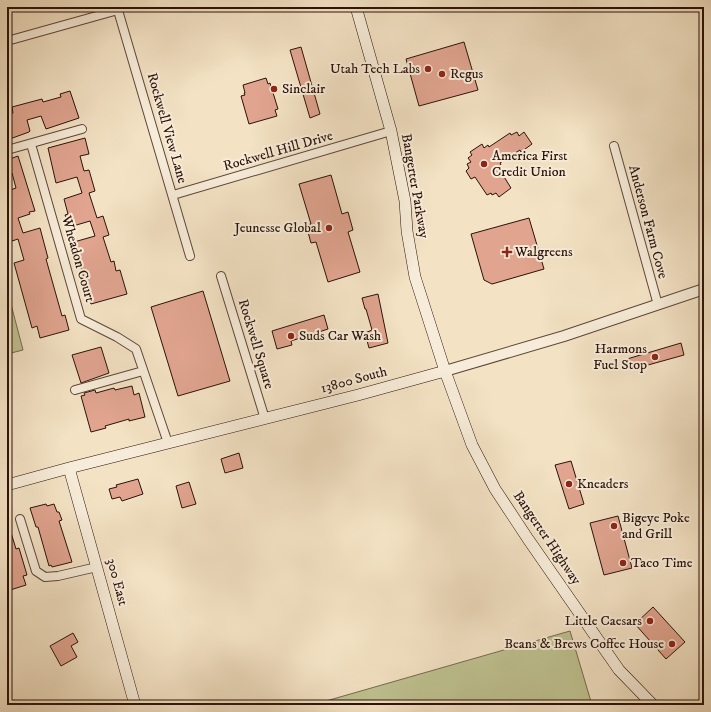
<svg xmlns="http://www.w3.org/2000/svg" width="711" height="712" font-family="'IM FELL DW Pica',serif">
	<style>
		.green { fill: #bfc291; stroke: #756a4d }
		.building { fill: #e0a48f; stroke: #2b1209 }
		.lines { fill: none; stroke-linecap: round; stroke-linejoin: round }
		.minor-casing { stroke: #5d4638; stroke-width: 10 }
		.tertiary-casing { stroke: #5d4638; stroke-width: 12 }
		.secondary-casing { stroke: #2b1209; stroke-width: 12 }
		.minor { stroke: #f7ecd9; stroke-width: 8 }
		.tertiary { stroke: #f7ecd9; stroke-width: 10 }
		.secondary { stroke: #f7ecd9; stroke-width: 11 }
		.poi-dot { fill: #8f2418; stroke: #f7ecd9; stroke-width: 1.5 }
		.labels { text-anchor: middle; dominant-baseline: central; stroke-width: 4; stroke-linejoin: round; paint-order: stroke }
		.poi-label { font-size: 14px; fill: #2b1209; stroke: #f7ecd9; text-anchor: start }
		.street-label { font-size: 14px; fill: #2b1209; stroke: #f7ecd9 }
	</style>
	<rect width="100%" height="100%" fill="#f3e2c4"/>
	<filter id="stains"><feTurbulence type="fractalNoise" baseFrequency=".005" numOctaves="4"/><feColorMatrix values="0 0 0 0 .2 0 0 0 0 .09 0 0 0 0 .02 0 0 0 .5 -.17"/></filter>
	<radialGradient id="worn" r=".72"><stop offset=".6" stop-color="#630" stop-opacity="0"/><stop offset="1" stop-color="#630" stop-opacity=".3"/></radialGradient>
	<!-- green -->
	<path class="green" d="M7 289 23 350 7 354Z
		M570 631 592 705H312Z"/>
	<!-- building -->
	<path class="building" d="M464 42 478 90 419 106 406 59Z
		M301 47 320 114 310 118 290 50Z
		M266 78 268 84 270 83 278 109 275 110 277 116 249 124 241 96 245 95 244 93H245L243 85Z
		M70 91 79 118 46 129 41 116 27 120 30 131 29 132 7 140V115L13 113 12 107 42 99 43 102 61 97 60 94Z
		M517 132 519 136 524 132 532 144 521 152 520 150 500 163 501 165 498 167 511 188 499 197 496 193 492 195 491 193 487 195 475 177 471 179 466 171 469 168 467 164 471 162 468 158 472 155 470 152 482 144 484 148 488 145 489 147 510 133 511 135Z
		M85 138 89 154 80 156 84 171 89 170 95 191 89 193 97 218 103 216 109 235 103 237 111 262 114 261 116 271 120 270 127 294 91 304 74 242 95 236 90 221 73 226 72 225 69 226 65 215 68 214 64 199 82 193 77 177 56 183 48 148Z
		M18 156 35 211 29 212 30 214 18 218 23 233 40 228 48 258 46 259 62 316 65 315 69 330 40 338 37 326 32 328 14 263 24 260 18 239 12 241 7 225V191L16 188 12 173 7 174V160Z
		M331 175 342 214 348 212 353 230 348 232 360 272 328 282 316 242 311 243 306 225 311 224 299 184Z
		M529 218 544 269 492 284 484 280 471 234Z
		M203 291 230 381 178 396 151 307Z
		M378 294 388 343 369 348 365 333 372 330 366 309H365L362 298Z
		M324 315 328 329 291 341 292 345 277 349 272 331Z
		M681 343 684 355 630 370 627 359Z
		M101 347 109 373 81 383 72 355Z
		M132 386 134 395 139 393 145 417 129 421V419L105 426 106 428 91 432 81 396 85 395 84 393 95 390 96 393 114 388 115 390Z
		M239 453 243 468 225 473 221 459Z
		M571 461 584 504 569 509 555 465Z
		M138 479 143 494 122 501 120 497 112 499 109 489 117 487 116 485Z
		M189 482 196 504 182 508 176 486Z
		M46 504 47 506 54 504 57 512H59L62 520 59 521 72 562 52 567 51 565 49 566 38 527H36L30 508Z
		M618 516 632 568 604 575 590 523Z
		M9 526 16 549 19 548 27 575 23 576 26 585 7 591V527Z
		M653 607 685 642 666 659 635 624Z
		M73 633 78 642 71 646 77 657 61 666 50 646Z"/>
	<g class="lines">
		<defs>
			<path id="minor" d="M117 7 190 256
				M7 41 118 10
				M31 144 81 319 117 337 136 349 168 443
				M614 146 658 305
				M7 150 82 129
				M173 195 391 131
				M221 276 265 419
				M75 390 143 371
				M20 519 36 571 45 577 58 576 97 567"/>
			<path id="tertiary" d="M445 371 564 336 704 289"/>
			<path id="secondary" d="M356 7 391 131 405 201 407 231 415 277 445 371 472 445 495 489 528 539 619 670 653 705
				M69 468 135 705
				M7 485 69 468 358 395 445 371"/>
		</defs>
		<!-- minor casing -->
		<use href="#minor" class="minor-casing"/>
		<!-- tertiary casing -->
		<use href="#tertiary" class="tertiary-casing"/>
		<!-- secondary casing -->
		<use href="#secondary" class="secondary-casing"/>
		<!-- minor -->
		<use href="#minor" class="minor"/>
		<!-- tertiary -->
		<use href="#tertiary" class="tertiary"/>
		<!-- secondary -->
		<use href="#secondary" class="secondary"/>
	</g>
	<!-- markers -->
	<g class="poi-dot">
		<circle cx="428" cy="69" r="4"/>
		<circle cx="442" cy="74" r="4"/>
		<circle cx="274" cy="89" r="4"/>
		<circle cx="484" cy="164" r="4"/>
		<circle cx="329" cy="228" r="4"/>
		<path d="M505 246h4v4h4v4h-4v4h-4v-4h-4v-4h4z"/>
		<circle cx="291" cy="336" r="4"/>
		<circle cx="655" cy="357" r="4"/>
		<circle cx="569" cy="484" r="4"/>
		<circle cx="614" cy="526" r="4"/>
		<circle cx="623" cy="563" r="4"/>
		<circle cx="650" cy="621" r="4"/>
		<circle cx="672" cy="644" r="4"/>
	</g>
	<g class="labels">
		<!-- poi labels -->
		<g class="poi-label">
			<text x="420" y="69" text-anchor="end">Utah Tech Labs</text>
			<text x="450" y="74">Regus</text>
			<text x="282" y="89">Sinclair</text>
			<text x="492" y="156">America First<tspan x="492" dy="16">Credit Union</tspan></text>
			<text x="321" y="228" text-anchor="end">Jeunesse Global</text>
			<text x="515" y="252">Walgreens</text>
			<text x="299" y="336">Suds Car Wash</text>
			<text x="647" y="349" text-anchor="end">Harmons<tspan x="647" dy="16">Fuel Stop</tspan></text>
			<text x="577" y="484">Kneaders</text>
			<text x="622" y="518">Bigeye Poke<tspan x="622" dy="16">and Grill</tspan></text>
			<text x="631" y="563">Taco Time</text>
			<text x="642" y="621" text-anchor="end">Little Caesars</text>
			<text x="664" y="644" text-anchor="end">Beans &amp; Brews Coffee House</text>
		</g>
		<!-- street labels -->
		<g class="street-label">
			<text transform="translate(167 128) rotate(74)">Rockwell View Lane</text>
			<text transform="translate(278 151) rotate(-16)">Rockwell Hill Drive</text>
			<text transform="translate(415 186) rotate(80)">Bangerter Parkway</text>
			<text transform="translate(648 222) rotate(75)">Anderson Farm Cove</text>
			<text transform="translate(78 259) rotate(74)">Wheadon Court</text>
			<text transform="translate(256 344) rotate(73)">Rockwell Square</text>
			<text transform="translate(354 380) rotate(-15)">13800 South</text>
			<text transform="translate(547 538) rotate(56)">Bangerter Highway</text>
			<text transform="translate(117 582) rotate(75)">300 East</text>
		</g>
	</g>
	<!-- margin -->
	<rect width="711" height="712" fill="none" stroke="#f3e2c4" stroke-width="24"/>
	<rect x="8" y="8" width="695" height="696" fill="none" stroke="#2b1209" stroke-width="2"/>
	<rect x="12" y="12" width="687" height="688" fill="none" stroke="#2b1209"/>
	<rect width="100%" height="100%" filter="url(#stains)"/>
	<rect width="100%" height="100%" fill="url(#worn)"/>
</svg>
